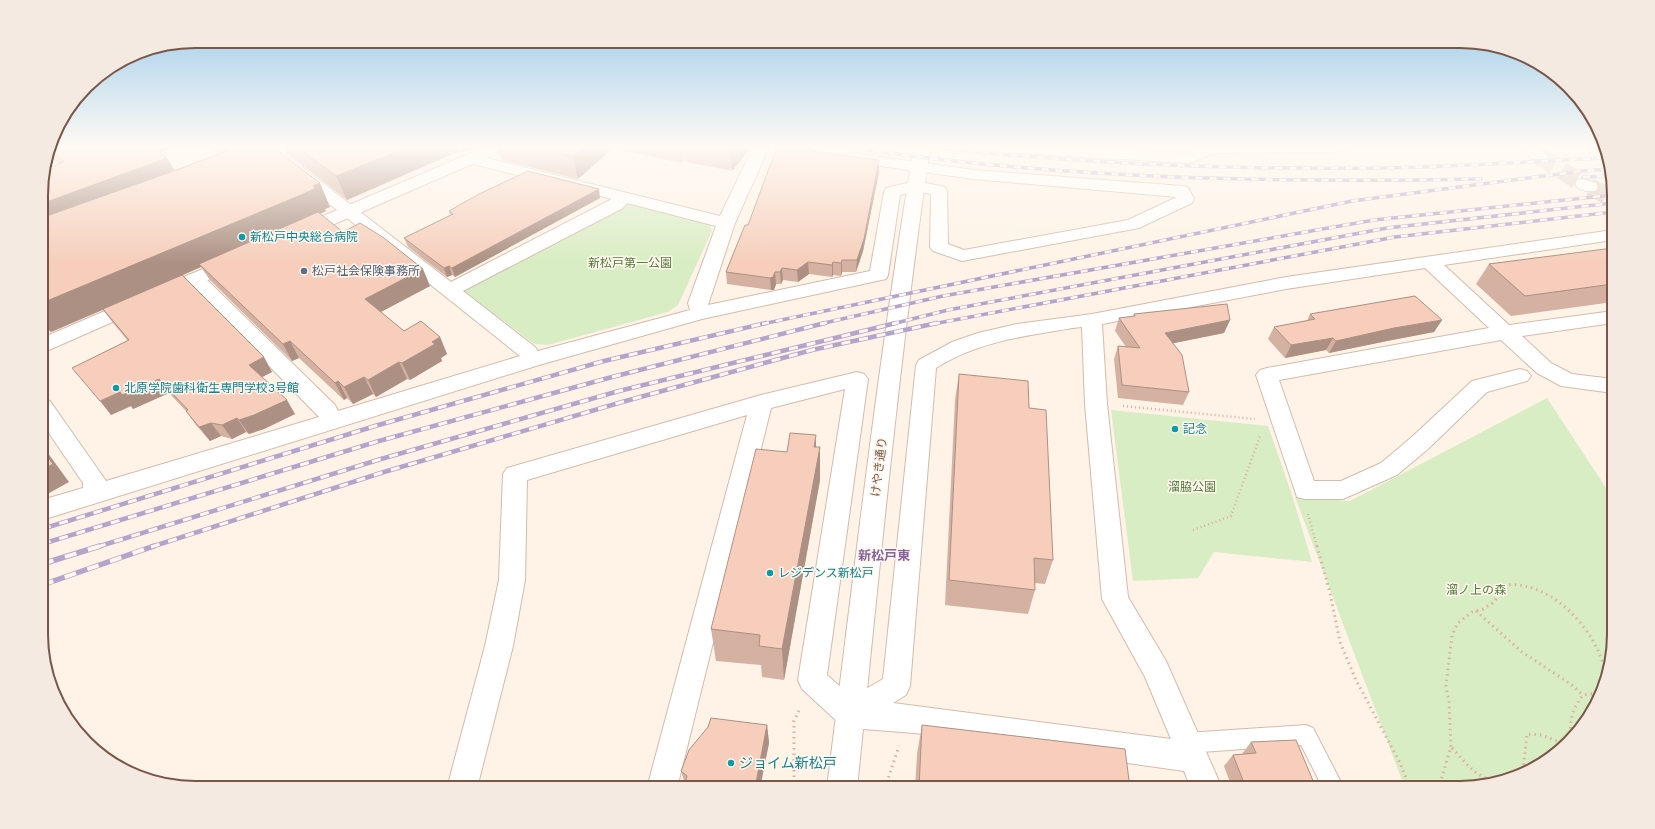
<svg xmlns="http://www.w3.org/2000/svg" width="1655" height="829" font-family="'Work Sans','Noto Sans JP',sans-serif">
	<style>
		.green { fill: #d8edc3 }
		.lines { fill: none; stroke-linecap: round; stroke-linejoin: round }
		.minor-tunnel { stroke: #ddccbe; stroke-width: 18; stroke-dasharray: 18 9; stroke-linecap: butt }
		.service-casing { stroke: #d4bbad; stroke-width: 2 }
		.minor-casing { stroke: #d4bbad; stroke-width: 2 }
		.tertiary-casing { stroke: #d4bbad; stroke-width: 2 }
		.path-far1 { stroke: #dbb19e; stroke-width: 2.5; stroke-dasharray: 1 3; stroke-linecap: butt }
		.path { stroke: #dbb19e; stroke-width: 3; stroke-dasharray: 1.5 4; stroke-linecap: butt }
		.service { fill: #fff; fill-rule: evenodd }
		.minor { fill: #fff; fill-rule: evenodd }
		.tertiary { fill: #fff; fill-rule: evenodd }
		.rail-far2-casing { stroke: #b4a3ca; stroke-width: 3.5 }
		.rail-far1-casing { stroke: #b4a3ca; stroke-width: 4.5 }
		.rail-casing { stroke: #b4a3ca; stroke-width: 5.5 }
		.rail-far2 { stroke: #fff7ee; stroke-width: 2.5; stroke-dasharray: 7; stroke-linecap: butt }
		.rail-far1 { stroke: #fff7ee; stroke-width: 3; stroke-dasharray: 9; stroke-linecap: butt }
		.rail { stroke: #fff7ee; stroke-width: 4; stroke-dasharray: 12; stroke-linecap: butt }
		.wall { fill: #d4b1a1 }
		.shaded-wall { fill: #ac9083 }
		.building { fill: #f6cebb; stroke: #ac9083 }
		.culture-dot { fill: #0f9aa8; stroke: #fff7ee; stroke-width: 1.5 }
		.service-dot { fill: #5c6f8a; stroke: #fff7ee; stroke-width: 1.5 }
		.labels { text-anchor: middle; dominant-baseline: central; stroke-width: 3; stroke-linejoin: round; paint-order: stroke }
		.culture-label { font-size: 12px; fill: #0d838f; stroke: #fff7ee; text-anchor: start }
		.park-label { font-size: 12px; fill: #547a3c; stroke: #fff7ee }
		.service-label { font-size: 12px; fill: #4e5e75; stroke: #fff7ee; text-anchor: start }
		.street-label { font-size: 12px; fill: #7a5648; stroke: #fff7ee }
		.neighbourhood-label { font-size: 13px; font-weight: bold; fill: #85649e; stroke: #fff7ee }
		.near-culture-label { font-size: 14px; fill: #0d838f; stroke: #fff7ee; text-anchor: start }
		.rim { fill: none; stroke: #7a5648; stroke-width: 2 }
	</style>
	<rect width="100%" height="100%" fill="#fef3e6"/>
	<!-- green -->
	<path class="green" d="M630 203 709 224 712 231 678 305 668 312 548 345 534 344 464 291 467 285 620 205Z
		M1547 398 1614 500V635L1598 702 1576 736 1546 762 1510 780 1470 788H1405L1295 497 1350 501Z
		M1111 410 1268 426 1292 495 1312 562 1214 552 1198 578 1133 581Z"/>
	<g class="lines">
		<!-- minor-tunnel -->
		<path class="minor-tunnel" d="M1539 156 1583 184
			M1590 187 1613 198"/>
		<defs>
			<path id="service" d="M1306 725 1313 728 1344 788H1323L1301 745 1187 753 1180 750 1177 743 1180 736 1187 733Z"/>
			<path id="minor" d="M71 147H93L91 150 47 164 49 154Z
				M258 147H276L451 282 612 199 465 162 463 159 465 156 471 154 720 216 753 147H769L735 223 708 305 870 271 884 192 886 188 916 181 945 187 947 191 948 244 964 250 1128 220 1177 197 974 179 844 161 842 158 844 155 850 153 974 170 1182 186 1188 187 1194 199 1192 203 1139 228 962 261 933 251 930 247 931 194 916 191 900 195 888 275 886 279 702 319 539 365 42 520V500L83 488V483L42 423V398L50 401 106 481 319 417 188 283 186 279 188 275 195 273 202 275 335 405 338 411 520 356ZM627 203 716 226 688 303 690 310 538 351 535 347 463 291 623 208Z
				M990 147H1076L1188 153 1201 147H1347L1345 150 1339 152 1214 153 1190 163 998 152 992 150Z
				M1519 147H1537L1547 156 1545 159H1533Z
				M1583 179 1596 183 1598 187 1596 191C1588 192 1579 191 1575 184L1577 180Z
				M1613 230V240L1444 265 1509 325 1613 311V323L1522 336 1551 363 1572 374 1613 379V393L1561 386 1537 373 1501 340 1279 380 1314 481H1341L1381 463 1413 436 1472 381 1520 369 1527 371 1531 376 1527 381 1487 392 1429 448 1397 475 1343 499H1305L1297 497 1256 375 1260 370 1267 368 1489 328 1425 268 1286 289 1102 324 1107 404 1128 597 1166 661 1222 788H1191L1184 771 915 733 850 728 840 724 802 689 798 680 845 389 771 408 677 788H647L747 415 527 480 525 580 513 646 477 788H447L485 646 499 580 503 474 507 468 761 395 857 372 864 374 868 379 827 675 852 697 883 679 916 365 919 360 952 342 978 333 1017 324 1092 314 1286 277ZM1082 327 1085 404 1102 599 1145 677 1171 739 893 703 906 695 910 686 936 368C969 347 1005 339 1043 333 1056 331 1069 328 1082 327Z"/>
			<path id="tertiary" d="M275 147H297L295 150 256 165 250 167 244 165 242 162 244 159Z
				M485 147H506L504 150 307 236 301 237 295 236 292 232 295 228Z
				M914 147H930C899 360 879 574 857 788H827C854 574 878 360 914 147Z
				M233 256 240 258 242 262 240 266 42 353V338Z"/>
		</defs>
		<!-- service casing -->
		<use href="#service" class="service-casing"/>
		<!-- minor casing -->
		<use href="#minor" class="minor-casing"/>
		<!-- tertiary casing -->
		<use href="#tertiary" class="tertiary-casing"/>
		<!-- path-far1 -->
		<path class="path-far1" d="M1123 406 1255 419
			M1308 514 1317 547
			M1193 530 1231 516 1260 436"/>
		<!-- path -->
		<path class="path" d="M1317 546 1330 593 1340 642 1355 678 1400 763 1410 788
			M1476 611 1522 652 1572 685 1583 695
			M1452 748C1466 763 1477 779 1499 782
			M1520 775 1523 770 1527 734 1542 735 1564 744 1571 736C1569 720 1573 708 1583 695L1600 693
			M794 788V721L800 708
			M885 788 899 746
			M1418 788 1440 783 1451 747 1449 702 1446 686 1452 635 1458 623 1472 612 1483 609 1494 602 1505 585C1551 580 1597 630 1605 672"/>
		<!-- service -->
		<use href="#service" class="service"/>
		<!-- minor -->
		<use href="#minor" class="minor"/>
		<!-- tertiary -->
		<use href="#tertiary" class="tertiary"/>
		<defs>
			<path id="rail-far2" d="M847 147C1057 179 1269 183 1481 179
				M926 147C1077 163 1228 170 1380 168 1456 167 1531 161 1606 158
				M1583 177 1613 176
				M762 324 1352 201 1582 171 1611 169
				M820 324 943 296 1374 220 1613 195
				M892 324 948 310 1387 228 1613 203
				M933 324 1395 237 1613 212"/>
			<path id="rail-far1" d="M42 529 375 426 604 361 766 323
				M42 544 379 441 612 377 825 323
				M97 547 381 459 619 391 896 323
				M151 547 384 472 622 402 812 350 937 323"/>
			<path id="rail" d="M42 564 100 546
				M42 585 154 546"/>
		</defs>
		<!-- rail-far2 casing -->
		<use href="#rail-far2" class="rail-far2-casing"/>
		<!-- rail-far1 casing -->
		<use href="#rail-far1" class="rail-far1-casing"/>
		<!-- rail casing -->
		<use href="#rail" class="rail-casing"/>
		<!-- rail-far2 -->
		<use href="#rail-far2" class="rail-far2"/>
		<!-- rail-far1 -->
		<use href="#rail-far1" class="rail-far1"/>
		<!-- rail -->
		<use href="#rail" class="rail"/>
	</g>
	<!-- wall -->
	<path class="wall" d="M51 147H175L160 152 167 158 174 171 218 154 209 147H273L330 207 325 209 326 211 320 214 343 232 430 286 381 312 404 331 440 337 447 354 441 358 442 361 410 380 407 379 376 397 373 394 353 404 347 398 344 400 299 358 292 361 210 280 201 267 183 275 272 372 262 377 295 414 264 429 249 434 246 432 232 439 221 436 210 441 196 425 186 411 169 393 133 409 131 406 111 415 128 341 113 323 103 310 51 332 48 329 58 164 50 154Z
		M284 147H475L463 152 459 151 347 200 288 154Z
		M497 147H749V150L732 171 682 161 681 163 613 148 578 179 502 160 499 154Z
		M1094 147H1153L1152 149Z
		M813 151 879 172 863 251 856 272H842L841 276 833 275 832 277 809 274 798 282 783 280 781 284H776L774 290H771L727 284 726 272 748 225Z
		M600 198 455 277 452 275 447 277 408 247 404 238 450 215 449 211Z
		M1613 248V302L1511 316 1476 284 1489 264Z
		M1134 314 1230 320 1224 333 1173 343 1189 392 1183 405 1118 398 1114 359 1118 346 1126 347 1115 331 1119 318 1133 317Z
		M1310 314 1442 320 1434 332 1387 341 1329 353 1326 350 1285 358 1268 339 1274 327 1307 321Z
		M959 374 1029 408 1053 560 1045 584 1035 583V590L1028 614 945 605 955 400Z
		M816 447H820V480L784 680 762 677 761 665 716 661 711 629 787 452Z
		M767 725 769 743 760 788H684L685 784 681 771Z
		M922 725 1130 788H915L917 754Z
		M1251 742 1316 788H1232L1224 766 1233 755 1242 754Z"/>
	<!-- shaded-wall -->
	<path class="shaded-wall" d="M147 147H175L152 155Z
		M220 147H258L229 163Z
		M408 147H458L459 151 347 200 336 176Z
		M461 147H475L463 152Z
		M584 147H613V148L578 179 573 156Z
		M679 147H681L682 161 681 163Z
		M731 147H749V150L732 171 730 148Z
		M167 158 181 181 41 234V204Z
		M879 160V172L863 251 856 272 857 260Z
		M320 183 330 207 325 209 326 211 312 218 199 264 201 267 51 332 48 329 42 331V303Z
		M599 189 600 198 455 277 452 268Z
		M842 260V272L841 276V263Z
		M808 262 809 274 798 282 797 270Z
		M833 262V275L832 277V265Z
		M449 266 452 275 447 277 444 268Z
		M782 268 783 280 781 284 780 272Z
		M423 269 430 286 373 316 365 299Z
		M775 272 776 284 774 290H771L770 278Z
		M1230 320 1224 333 1160 346 1165 333Z
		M1442 320 1434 332 1387 341 1329 353 1336 341 1394 328Z
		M440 337 447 354 441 358 442 361 410 380 402 363 432 342Z
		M1333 338 1326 350 1285 358 1291 345Z
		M290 341 299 358 292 361 283 344Z
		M264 357 272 372 258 379 249 365Z
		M399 362 407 379 376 397 368 380Z
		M364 377 373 394 353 404 344 387Z
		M159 379 169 393 133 409 131 406 111 415 100 401 120 392Z
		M338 381 347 398 344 400 335 383Z
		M287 400 295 414 264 429 249 434 239 420Z
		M237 418 246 432 232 439 222 425Z
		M211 423 221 436 210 441 199 427Z
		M816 435V467L820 447V480L784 680 782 649Z
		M42 445 69 482 42 497Z
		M767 725 769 743 760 788H755Z"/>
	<!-- building -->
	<path class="building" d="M51 147H154L167 158 41 204V184L46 169 64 162 51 150Z
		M237 147H273L320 183 313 186 316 188 301 195 42 303 41 218 179 169Z
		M297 147H408L336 176Z
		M534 147H584L573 156Z
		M721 147H731L730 148Z
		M777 147H812L811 151 879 160 864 239 857 260H842L841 263 833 262 832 265 808 262 797 270 782 268 780 272H775L773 277 770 278 726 272 745 225H748Z
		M528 171 599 189 452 268 449 266 444 268 404 238 453 214 449 211 479 194Z
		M318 212 343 232 360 223 384 238 423 269 365 299 404 331 421 321 440 337 432 342 435 344 402 363 399 362 368 380 364 377 344 387 338 381 335 383 290 341 283 344 199 264Z
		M1613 248V284L1525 296 1489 264Z
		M182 275 264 357 249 365 287 400 254 415 239 420 237 418 222 425 211 423 199 427 186 411 188 410 159 379 122 395 120 392 100 401 72 368 129 340 103 309Z
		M1415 296 1442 320 1394 328 1336 341 1333 338 1291 345 1274 327 1315 319 1310 314Z
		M1227 304 1230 320 1165 333 1182 355 1189 392 1122 385 1118 346 1140 348 1119 318 1135 316 1134 314Z
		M959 374 1028 381 1029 408 1046 410 1053 560 1034 558 1035 590 949 580Z
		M790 433 816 435 814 447H820L782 649 759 646 760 635 711 629 756 449 787 452Z
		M42 450 53 464 42 470Z
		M711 718 767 725 755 788H684L687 776 681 771 689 750 708 727Z
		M922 725 1125 749 1130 788H919Z
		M1296 740 1316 788H1246L1233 755 1256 753 1251 742Z"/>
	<!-- sky -->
	<linearGradient id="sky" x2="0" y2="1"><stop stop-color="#95c8e9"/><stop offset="0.56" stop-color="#fffaf4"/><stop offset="1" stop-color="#fffaf4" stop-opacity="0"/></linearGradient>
	<rect width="1655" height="263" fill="url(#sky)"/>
	<!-- markers -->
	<g class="culture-dot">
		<circle cx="242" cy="237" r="4"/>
		<circle cx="116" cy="388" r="4"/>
		<circle cx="1175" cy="429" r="4"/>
		<circle cx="770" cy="573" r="4"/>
		<circle cx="731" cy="763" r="4"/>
	</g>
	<circle class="service-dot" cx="304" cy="271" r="4"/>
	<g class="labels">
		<!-- culture labels -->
		<g class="culture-label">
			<text x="250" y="237">新松戸中央総合病院</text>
			<text x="124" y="388">北原学院歯科衛生専門学校3号館</text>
			<text x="1183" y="429">記念</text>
			<text x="778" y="573">レジデンス新松戸</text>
		</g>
		<!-- park labels -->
		<g class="park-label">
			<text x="630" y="263">新松戸第一公園</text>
			<text x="1192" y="487">溜脇公園</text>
			<text x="1476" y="590">溜ノ上の森</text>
		</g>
		<!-- service labels -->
		<g class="service-label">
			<text x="312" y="271">松戸社会保険事務所</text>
		</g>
		<!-- street labels -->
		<g class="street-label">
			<text transform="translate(879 467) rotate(-83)">けやき通り</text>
		</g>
		<!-- neighbourhood labels -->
		<g class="neighbourhood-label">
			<text x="884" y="555">新松戸東</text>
		</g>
		<!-- near-culture labels -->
		<g class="near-culture-label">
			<text x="739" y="763">ジョイム新松戸</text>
		</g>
	</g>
	<!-- crop -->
	<path d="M0 0H1655V829H0ZM195 48H1460A147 147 0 0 1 1607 195V634A147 147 0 0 1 1460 781H195A147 147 0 0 1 48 634V195A147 147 0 0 1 195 48Z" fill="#f4eae1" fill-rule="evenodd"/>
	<path class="rim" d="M195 48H1460A147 147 0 0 1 1607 195V634A147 147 0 0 1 1460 781H195A147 147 0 0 1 48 634V195A147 147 0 0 1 195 48Z"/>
</svg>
